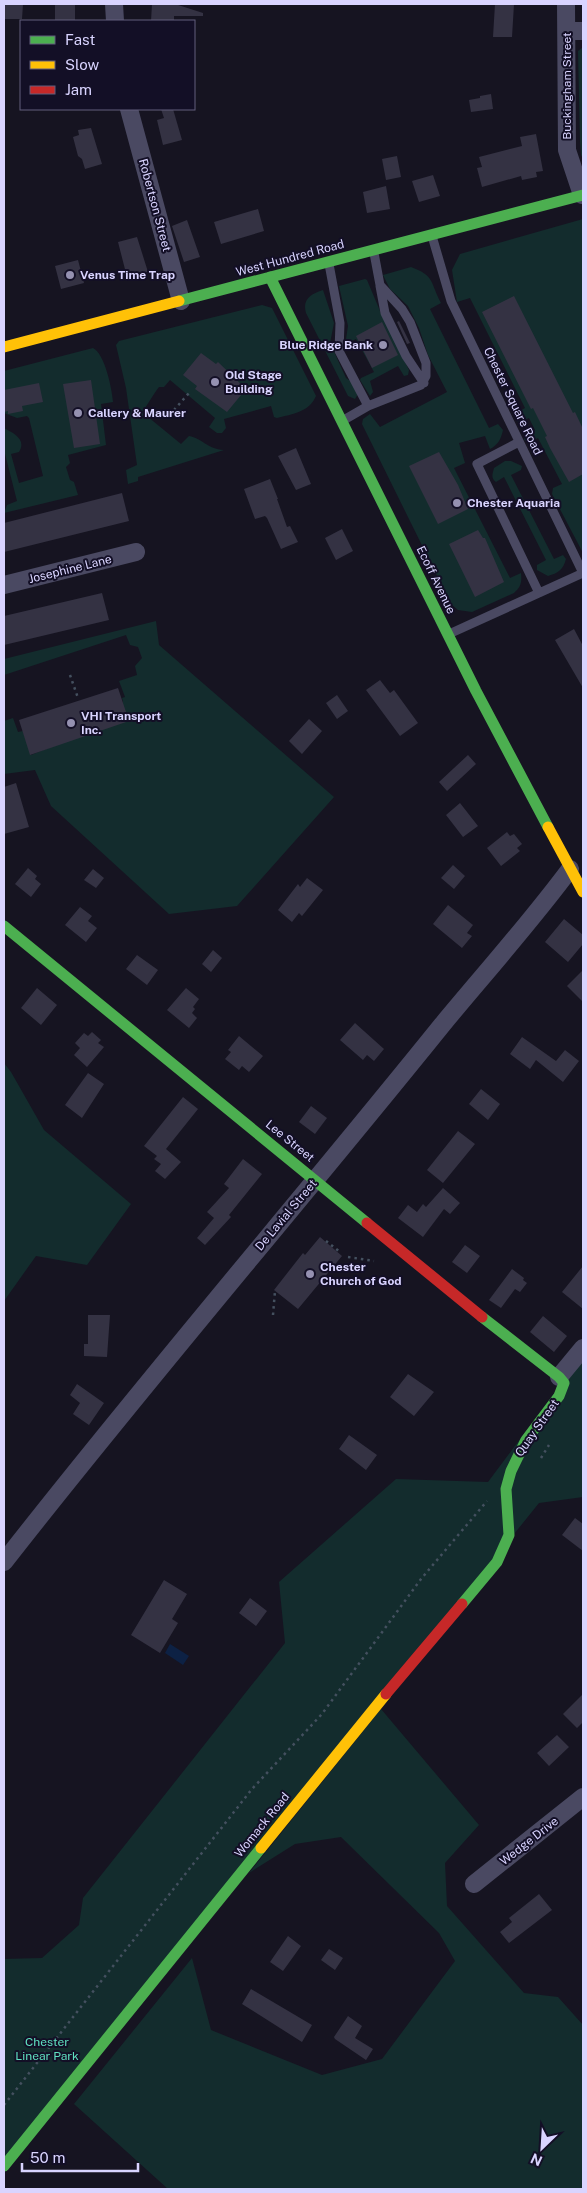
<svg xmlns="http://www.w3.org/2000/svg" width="587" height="2193" font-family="'Public Sans',sans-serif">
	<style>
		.green { fill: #132c2d }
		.water { fill: #0d2144 }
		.building { fill: #343243 }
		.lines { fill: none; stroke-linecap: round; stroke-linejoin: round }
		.path { stroke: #44505f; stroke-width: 2.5; stroke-dasharray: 2.5 4; stroke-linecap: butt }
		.lane { stroke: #4a4962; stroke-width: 9 }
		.street { stroke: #4a4962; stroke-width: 18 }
		.fast { stroke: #4caf50; stroke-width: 11 }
		.slow { stroke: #ffc107; stroke-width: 11 }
		.jam { stroke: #c62828; stroke-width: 11 }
		.poi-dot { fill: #9591b1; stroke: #130f26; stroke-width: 2 }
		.labels { text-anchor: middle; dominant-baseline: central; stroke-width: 4; stroke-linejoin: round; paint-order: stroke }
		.street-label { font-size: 12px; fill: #d9d4ff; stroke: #130f26 }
		.poi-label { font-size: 12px; font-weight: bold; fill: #d9d4ff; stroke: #130f26; text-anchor: start }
		.park-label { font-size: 12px; fill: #5fe0c0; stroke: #130f26 }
	</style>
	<rect width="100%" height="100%" fill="#161421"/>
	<!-- green -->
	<path class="green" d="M583 47V159L581 155 580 142 578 51Z
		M583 219V553L552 494 553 488 562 484 538 438 530 442 524 440 525 435 535 430 529 418 520 422 516 421 515 417 516 413 525 408 470 298 457 302 452 270 460 254Z
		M411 267C435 276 430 282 441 303L430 309 489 428 498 424 503 430C501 439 498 445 490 449L485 436 459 443 465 463 454 468 510 578 521 573C522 582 521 587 514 593L472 612 458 610 451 604 362 424 363 419 370 414 380 427 447 392 428 355 419 328 408 306 390 289 383 275Z
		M365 279 367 280 383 318 409 370 408 375 404 376 398 366 370 381 373 392 370 396 360 380 361 378 374 372 356 339 350 342 346 339 348 326 339 286Z
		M323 290 334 323 330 343 346 378 352 382 358 394 355 399 348 396 306 313C302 299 311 294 323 290Z
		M262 305 272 308 316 396C309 412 293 414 277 418L274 417 271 406 224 419 226 428 222 433H217L209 427 215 418 170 380 164 387H159C152 396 149 403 142 412L181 444 189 436C202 438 207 449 224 450L138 477V481L128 484 126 470 137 465 126 388 116 345 119 341Z
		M93 348C105 354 112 389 113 402L101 404 106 445 68 455 70 463 66 467 70 480 74 482 78 495 4 513 7 505 17 501 4 450V428C13 433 27 439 19 452L11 454 19 483 43 476 29 418 27 416 17 418 4 413V371Z
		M505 461H511L522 466 521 470 511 475 554 559 563 555 566 559C563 570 558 573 548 576L537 570V565L546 560 504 477 496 482C490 478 493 473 494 468Z
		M156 621 159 645 334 797 237 906 169 914 51 806 35 770 4 774V721L13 718 18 732 23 731 31 755 113 722 123 702 122 698 125 697 119 681 137 675 135 666 142 658 138 647 130 645 126 635 4 675V659Z
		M4 1063 11 1072 44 1130 131 1204 87 1265 36 1256 4 1301Z
		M583 1351V1497L539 1503 4 2168V1959L42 1958 79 1925 83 1898 285 1643 279 1582 396 1479 488 1482 561 1384Z
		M381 1709 479 1825 445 1863 447 1906 524 1993 558 1997 583 2025V2189H168L74 2104 192 1958 211 2030 322 2075 382 2059 455 1961 439 1933 341 1837 295 1844 249 1873Z"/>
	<!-- water -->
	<path class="water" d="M170 1644 189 1656 183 1665 165 1653Z"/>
	<!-- building -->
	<path class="building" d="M4 4H23L22 19H4Z
		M55 4H75V21H55Z
		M152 4H175L203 13V16H174V21H151Z
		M495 4H514L512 37H493Z
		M491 94 493 109 471 112 469 100 480 98V96Z
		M161 109H173L182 140 163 145 157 120 164 118Z
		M91 128 102 164 85 169 82 159 78 156 73 137 79 135 78 130Z
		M536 134 543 171 536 172 537 177 522 180 521 176 482 187 477 168 482 167 479 157 522 146 520 137Z
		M397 156 401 177 386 180 382 159Z
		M433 175 440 196 419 202 412 181Z
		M386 186 390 209 367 213 363 192Z
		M258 209 264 231 221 244 214 222Z
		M187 220 200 257 184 262 172 226Z
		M137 237 148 272 127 277 118 242Z
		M78 260 84 283 61 289 55 266Z
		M514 296 573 413 575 412 583 429V474L569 482 550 448 545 437 547 436 533 408 531 409 482 312Z
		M399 321 410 343 407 344 397 322Z
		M382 322 398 355 372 368 356 336Z
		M201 353 216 364 218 362 246 389 227 412 195 389 197 386 183 375Z
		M91 380 100 444 74 448 63 384Z
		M39 383 43 402 22 406 23 411 8 414V411L4 412V390Z
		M296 448 311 484 296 490 278 456Z
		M439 452 458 485 468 509 438 524 409 466Z
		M270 479 278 499H277L287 527 290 526 298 542 281 549 267 518 265 516 255 519 244 489Z
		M122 493 129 521 4 552V523Z
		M342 529 353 551 336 560 325 538Z
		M478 530 483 538H485L504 582 475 597 449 544Z
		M102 593 109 620 4 645V616Z
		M574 629 583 646V688L555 640Z
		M380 680 390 693 394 690 418 723 400 736 366 690Z
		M118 688 129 721 30 755 19 720Z
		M337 695 348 711 337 719 326 703Z
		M309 719 322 731 302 754 289 741Z
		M468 755 476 764 447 791 439 782Z
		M16 783 29 827 4 834V787Z
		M460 803 478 826 463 837 446 815Z
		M507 832 510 836 514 834 522 844 517 848 520 851 501 866 487 848Z
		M453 865 465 876 454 889 441 878Z
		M28 868 37 876 35 879 41 884 31 897 15 884Z
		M93 869 104 878 96 888 84 880Z
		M307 878 323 890 302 916 299 913 292 922 278 910 298 884 300 887Z
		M448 905 473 925 467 933 472 936 462 948 433 924Z
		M80 907 92 916 88 921 97 928 86 942 65 925Z
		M564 919 583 935V944L568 962 545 942Z
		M213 950 222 958 211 972 202 964Z
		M137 955 158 970 147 985 126 969Z
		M583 970V1002L567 986Z
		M37 988 57 1005 41 1025 21 1008Z
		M186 988 199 999 193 1007 195 1009 192 1013 197 1018 189 1028 167 1010Z
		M355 1023 384 1049 374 1061 367 1055 363 1060 340 1040Z
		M92 1032 101 1040 98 1043 104 1047 87 1067 74 1055 80 1048 75 1043 84 1033 88 1036Z
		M239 1036 263 1056 249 1072 242 1066 239 1070 225 1059 231 1052 228 1050Z
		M522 1037 556 1061 565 1050 579 1061 563 1082 536 1060 530 1069 510 1054Z
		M88 1073 104 1084 82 1118 65 1105Z
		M481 1089 500 1104 488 1120 469 1104Z
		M183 1097 198 1109 166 1149 181 1162 165 1179 155 1171 161 1164 154 1159 157 1156 144 1146Z
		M311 1106 327 1118 315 1134 299 1122Z
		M458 1131 475 1144 443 1183 427 1170Z
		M243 1159 262 1174 229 1215 231 1217 205 1245 197 1238 214 1218 207 1212 229 1188 224 1184Z
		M443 1188 460 1203 450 1214 444 1209 423 1237 398 1218 408 1205 417 1212 423 1204 426 1207Z
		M320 1237 342 1256 298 1309 274 1290 303 1253 305 1255Z
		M465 1245 480 1256 467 1273 452 1262Z
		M583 1266V1309L562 1292Z
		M512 1269 524 1278 523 1280 527 1283 520 1292 515 1289 501 1308 489 1300Z
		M88 1315H110L107 1357 84 1356V1344H88Z
		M543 1316 567 1336 554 1352 530 1332Z
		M408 1374 434 1392 414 1416 390 1397Z
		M77 1384 104 1403 89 1425 73 1414 80 1403 70 1395Z
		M349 1435 377 1455 366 1470 339 1449Z
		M575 1518 583 1524V1551L562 1535Z
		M164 1580 187 1594 172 1619 178 1623 160 1653 131 1635Z
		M250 1598 267 1611 256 1626 239 1613Z
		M583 1694V1722L577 1728 563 1714Z
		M557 1735 569 1747 549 1766 537 1753Z
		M539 1894 552 1910 509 1943 500 1932 512 1922 509 1918Z
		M288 1936 301 1946 283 1971 270 1962Z
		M329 1949 343 1958 335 1970 321 1960Z
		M251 1989 312 2025 302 2042 242 2004Z
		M348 2016 362 2026 355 2038 373 2049 366 2060 335 2039 334 2037Z"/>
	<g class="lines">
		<!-- path -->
		<path class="path" d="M174 410 189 393
			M70 675 78 698
			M326 1241 340 1252
			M348 1257 374 1261
			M273 1315 275 1291
			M541 1458 549 1445
			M4 2105 252 1789 322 1714 421 1579 487 1501"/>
		<!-- lane -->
		<path class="lane" d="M432 236 451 301 583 573
			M329 264 340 323 339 351 368 406
			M380 286 385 313 406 356 424 383
			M342 421 368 406 421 385 426 376V363L410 322 402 309 380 285 374 253
			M519 442 477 464 539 593
			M449 634 583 573"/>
		<!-- street -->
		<path class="street" d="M114 4 115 21
			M566 4 567 150 582 195
			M567 31H583
			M129 109 181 301
			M4 585 136 552
			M559 1377 583 1348
			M4 1562C146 1380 297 1205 442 1025 485 973 530 923 570 869
			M474 1884 583 1797"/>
		<!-- fast -->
		<path class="fast" d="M270 277 476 691 548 827
			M179 301 583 195
			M4 926 367 1223
			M462 1604 497 1562 509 1535 506 1489 511 1471 526 1440 559 1396 564 1383 559 1377 482 1317
			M4 2166 261 1848"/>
		<!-- slow -->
		<path class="slow" d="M4 347 179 301
			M548 827 583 892
			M261 1848 386 1694"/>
		<!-- jam -->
		<path class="jam" d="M367 1223 482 1317
			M386 1694 462 1604"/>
	</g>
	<!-- markers -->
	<g class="poi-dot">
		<circle cx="70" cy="275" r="5"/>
		<circle cx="383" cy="345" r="5"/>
		<circle cx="215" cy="382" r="5"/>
		<circle cx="78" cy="413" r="5"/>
		<circle cx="457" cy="503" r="5"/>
		<circle cx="71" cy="723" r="5"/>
		<circle cx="310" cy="1274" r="5"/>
	</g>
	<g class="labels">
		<!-- street labels -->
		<g class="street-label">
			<text transform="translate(567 86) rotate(-90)">Buckingham Street</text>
			<text transform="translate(155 205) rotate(75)">Robertson Street</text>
			<text transform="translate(290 258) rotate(-15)">West Hundred Road</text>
			<text transform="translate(513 401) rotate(64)">Chester Square Road</text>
			<text transform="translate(70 569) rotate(-14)">Josephine Lane</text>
			<text transform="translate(436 580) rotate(64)">Ecoff Avenue</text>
			<text transform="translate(290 1141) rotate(39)">Lee Street</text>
			<text transform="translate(286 1215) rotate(-50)">De Lavial Street</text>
			<text transform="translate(537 1428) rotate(-55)">Quay Street</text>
			<text transform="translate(262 1825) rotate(-51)">Womack Road</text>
			<text transform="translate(529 1841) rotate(-38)">Wedge Drive</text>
		</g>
		<!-- poi labels -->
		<g class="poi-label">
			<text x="80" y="275">Venus Time Trap</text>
			<text x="373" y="345" text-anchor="end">Blue Ridge Bank</text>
			<text x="225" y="375">Old Stage<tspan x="225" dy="14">Building</tspan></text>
			<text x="88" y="413">Callery &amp; Maurer</text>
			<text x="467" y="503">Chester Aquaria</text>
			<text x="81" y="716">VHI Transport<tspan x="81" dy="14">Inc.</tspan></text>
			<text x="320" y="1267">Chester<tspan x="320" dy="14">Church of God</tspan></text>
		</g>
		<!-- park labels -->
		<g class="park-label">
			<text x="47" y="2042">Chester<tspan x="47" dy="14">Linear Park</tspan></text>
		</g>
	</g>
	<!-- border -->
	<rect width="587" height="2193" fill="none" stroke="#d9d4ff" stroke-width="10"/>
	<!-- legend -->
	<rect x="20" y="20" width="175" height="90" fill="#130f26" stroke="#625e7d"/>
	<rect x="30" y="36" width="25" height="8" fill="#4caf50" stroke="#625e7d"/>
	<text x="65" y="45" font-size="15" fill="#d9d4ff">Fast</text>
	<rect x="30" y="61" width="25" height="8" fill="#ffc107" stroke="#625e7d"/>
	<text x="65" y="70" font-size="15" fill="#d9d4ff">Slow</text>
	<rect x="30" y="86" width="25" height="8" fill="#c62828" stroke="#625e7d"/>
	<text x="65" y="95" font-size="15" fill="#d9d4ff">Jam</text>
	<!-- north arrow -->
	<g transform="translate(542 2148) rotate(205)" stroke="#130f26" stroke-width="4" paint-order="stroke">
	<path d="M0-4L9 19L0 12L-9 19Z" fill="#d9d4ff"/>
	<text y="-8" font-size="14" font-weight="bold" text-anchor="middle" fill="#d9d4ff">N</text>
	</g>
	<!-- scale -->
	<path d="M22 2163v8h116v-8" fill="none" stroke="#d9d4ff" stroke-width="2.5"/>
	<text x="30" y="2163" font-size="15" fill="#d9d4ff" stroke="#130f26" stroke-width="4" paint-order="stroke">50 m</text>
</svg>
